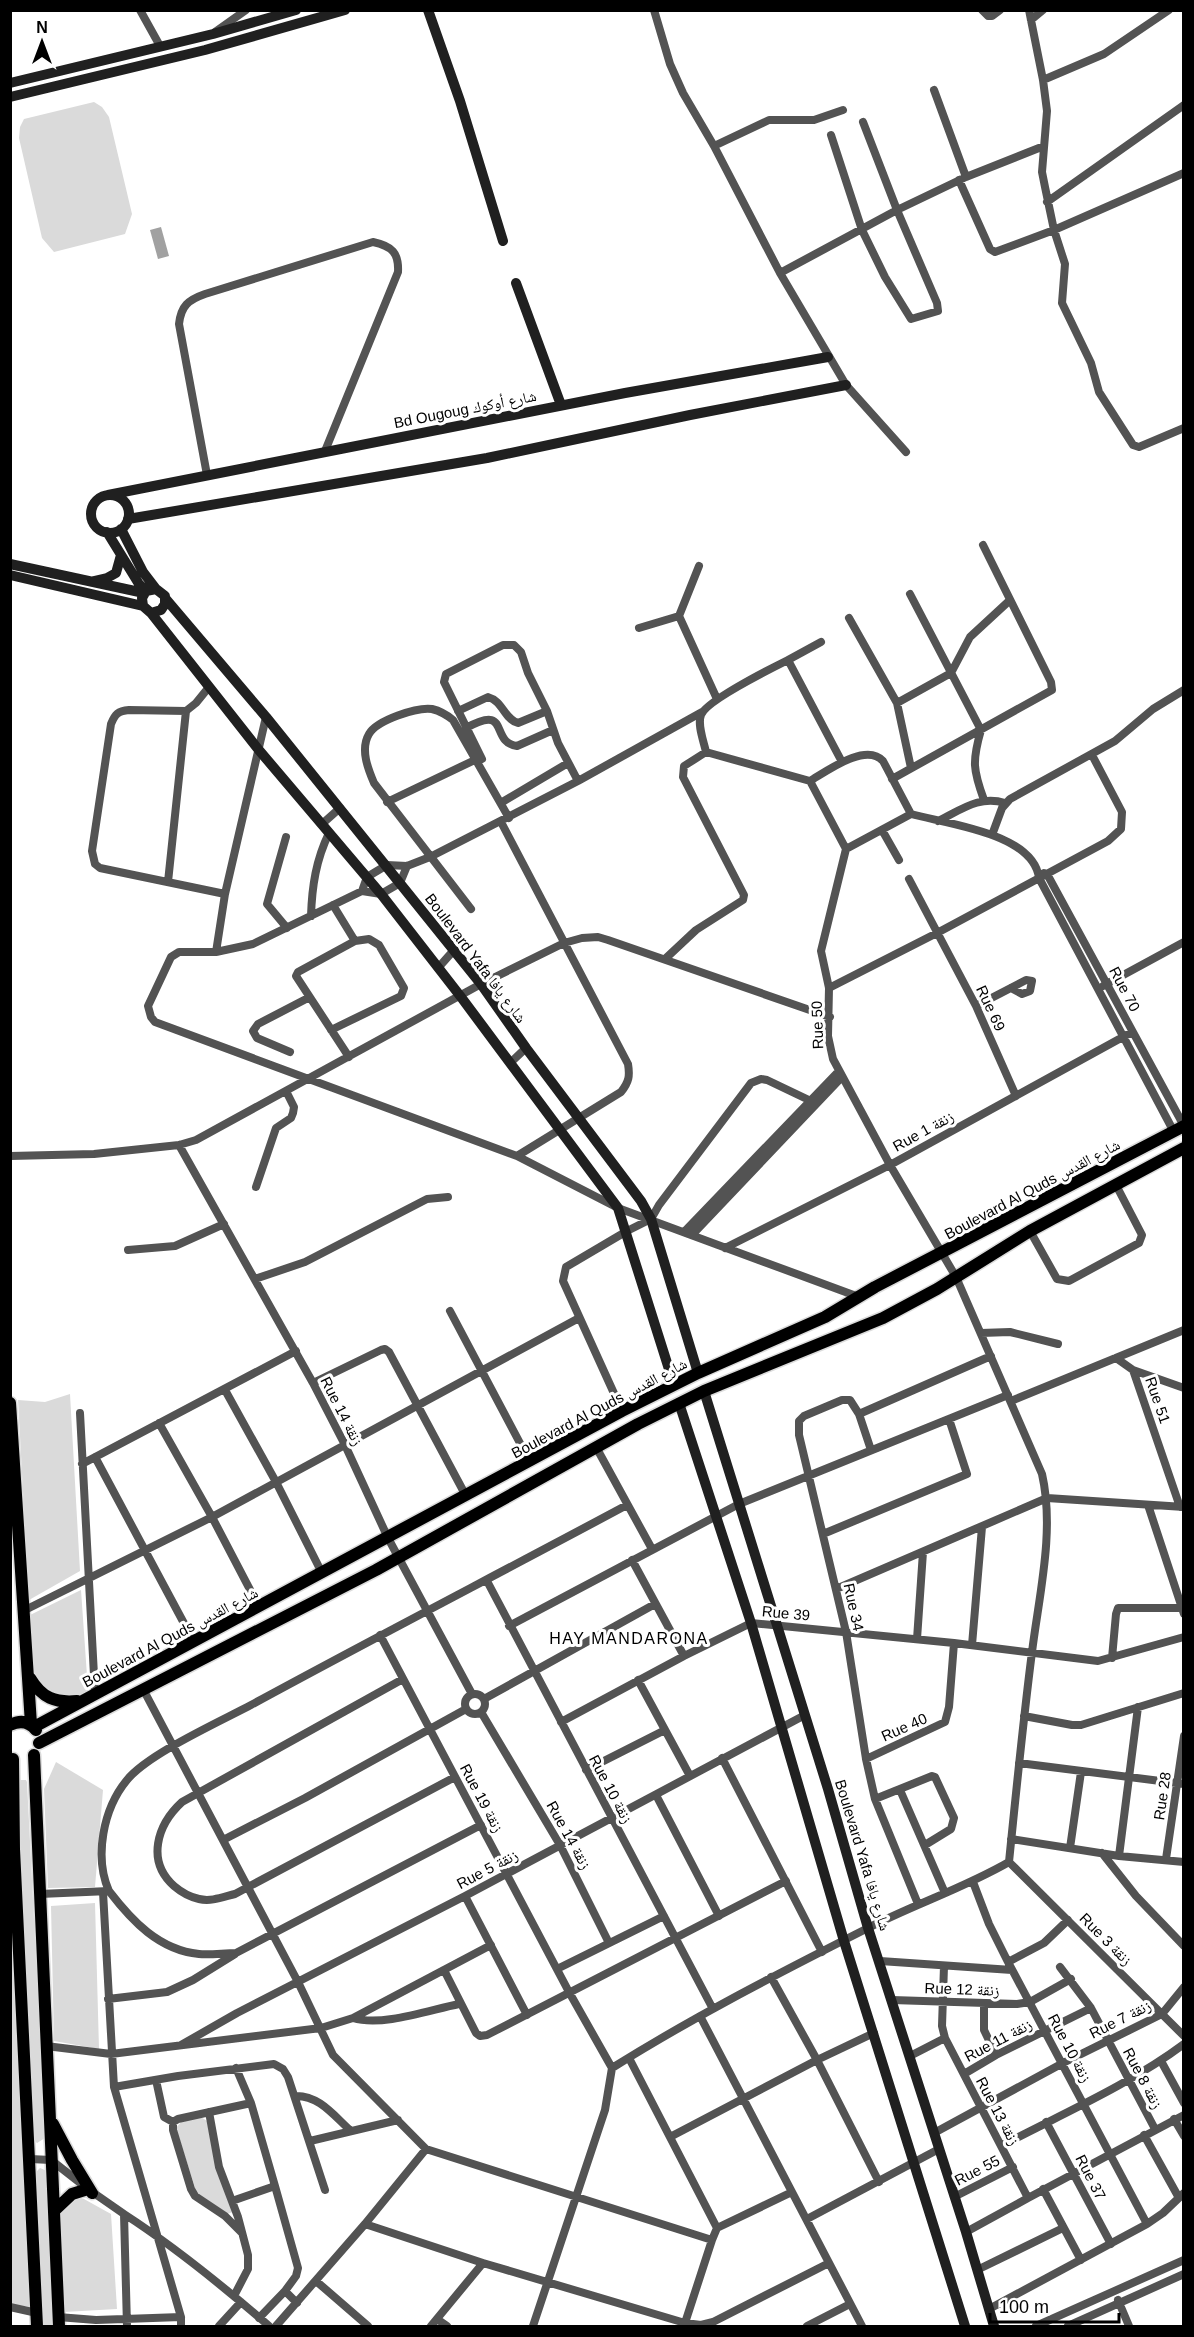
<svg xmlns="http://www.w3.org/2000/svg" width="1194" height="2337" font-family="Arial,'Noto Naskh Arabic',sans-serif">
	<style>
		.green { fill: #dadada }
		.water { fill: #a1a1a1 }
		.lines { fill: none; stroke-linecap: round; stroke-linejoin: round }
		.primary-casing { stroke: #dbdbdb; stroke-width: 15 }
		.street { stroke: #535353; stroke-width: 8 }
		.secondary { stroke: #202020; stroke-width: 10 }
		.primary { stroke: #000; stroke-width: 12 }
		.labels { text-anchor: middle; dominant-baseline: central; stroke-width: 6; stroke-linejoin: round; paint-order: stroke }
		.street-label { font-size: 15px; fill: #000; stroke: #fff }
		.neighbourhood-label { font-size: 16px; letter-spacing: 1.5px; fill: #000; stroke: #fff }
	</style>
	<rect width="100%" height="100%" fill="#fff"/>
	<!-- green -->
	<path class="green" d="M94 102 102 107 109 117 132 214 125 234 54 252 42 238 19 138 20 127 24 119Z
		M70 1394 80 1571 29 1600 18 1400 45 1402Z
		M81 1590 88 1690C74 1702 61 1696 44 1693L34 1676 28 1616Z
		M56 1762 103 1790 95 1887 48 1888 44 1789Z
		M17 1780H26L27 1782 45 2138 37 2143 34 2140 15 1783Z
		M10 1855 30 2307 10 2304Z
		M95 1903 99 2049 54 2041 51 1906Z
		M201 2117 207 2121 216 2168 233 2212 227 2214 197 2194 176 2128 181 2122Z
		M40 2168 47 2171 56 2326H42L35 2173Z
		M73 2199H84L111 2214 117 2309 64 2312 57 2212Z"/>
	<!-- water -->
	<path class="water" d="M161 227 169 256 158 259 150 230Z"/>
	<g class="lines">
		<defs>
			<path id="primary" d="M10 1403 31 1724
				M30 1678C42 1698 55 1703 77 1701
				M10 1725C20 1720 29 1721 36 1730
				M34 1727 622 1411 698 1373 825 1317 875 1287 1184 1126
				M39 1743 376 1570 638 1424 704 1391 883 1318 937 1289 1030 1231 1184 1148
				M34 1755 59 2326
				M13 1759 14 1849 37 2326
				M53 2124 72 2160 92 2193
				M54 2211 72 2194 88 2189"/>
		</defs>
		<!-- primary casing -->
		<use href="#primary" class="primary-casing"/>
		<!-- street -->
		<path class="street" d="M140 10 160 46
			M654 10 670 64 683 93 714 146 780 273 846 385 906 452
			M982 10 988 16H992L1000 10
			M1029 10 1043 80 1047 111 1042 172 1045 187 1054 230 1065 264 1062 303 1091 363 1099 392 1133 445 1139 447 1184 428
			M1031 20 1043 10
			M215 32 246 10
			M1043 80 1104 54 1169 10
			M934 90 966 177
			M831 135 862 230 885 277 911 319 938 311 937 303 897 210 863 122
			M714 146 769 120H814L843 110
			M959 180 990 249 995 252 1054 230 1184 173
			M1047 202 1184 105
			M780 273 897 210 966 177 1044 146
			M207 475 179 324C181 306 188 300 205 294L373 242C392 246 399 253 398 272L325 451
			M910 594 981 730C972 761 973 770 984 800
			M679 616 699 566
			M849 618 897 703 911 768
			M639 628 679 616 717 699
			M788 660 821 642
			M209 687 196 703 186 711 129 710C118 711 115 714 111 724L92 851 95 864 100 868 225 894
			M897 703 951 673 970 637 1009 601
			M458 711 488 697C503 701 504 719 518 723L547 711
			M266 717 225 894 216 952 253 944 362 891 381 894 400 883 407 866
			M466 728C511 703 489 742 517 746L553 730
			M482 759 444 682 446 674 503 645H514L521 652 528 673 547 711 558 743 578 781
			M892 779 1052 690 1051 682 983 545
			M810 781 846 849 821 951 829 988 828 1036 833 1059 890 1165 956 1277 1042 1474C1055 1531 1039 1595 1032 1652 1023 1722 1016 1792 1009 1862
			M810 781C827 771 866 742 883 761L911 814C947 824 1033 833 1039 878L1174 1132
			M810 781 706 752C704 742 697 725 701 715 706 701 772 668 788 660L842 762
			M504 801 568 763
			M387 802 477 759
			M938 821C961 810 979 795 1005 803
			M322 824 340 808
			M882 830 899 860
			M992 835 1002 808 1010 799 1115 741 1153 709 1184 690
			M286 837 267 904 287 928
			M846 849 911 814
			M1044 873 1047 874 1184 1126
			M909 879 976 1006 1016 1096
			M168 882 186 711
			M362 891 367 877 387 865 407 866 430 857 578 781 702 712
			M333 905 355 941 298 972 296 976 349 1057
			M471 909 374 783C368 769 360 749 369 734 377 720 417 707 432 709 440 711 447 715 453 720L509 818
			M311 916C312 886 316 860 329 833
			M216 952H179L171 957 148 1006 151 1017 155 1022 517 1156 621 1092C629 1082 630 1076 628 1064L501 822
			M665 959 696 930 743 900 744 895 683 777 684 766 706 752
			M438 968 454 950
			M1103 986 1184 942
			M829 988 937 933 1108 841 1121 829 1122 812 1092 755
			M976 1006 1026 980 1032 981 1030 991 1022 994 1011 988
			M331 1030 401 996 404 988 379 945 369 939 355 941
			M290 1052 257 1038 253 1031 258 1024 308 998
			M510 1063 526 1048
			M179 1145 313 1383 345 1445 388 1538 472 1694
			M10 1156 94 1154 179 1145 196 1140 481 984 564 943 582 938 598 937 608 940 830 1017
			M517 1156 618 1208 859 1297
			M256 1187 276 1128 291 1118 293 1113 294 1107 286 1091
			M1030 1231 1057 1279 1069 1281 1139 1243 1142 1235 1116 1185
			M684 1232 838 1072
			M692 1235 841 1078
			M725 1248 890 1165 1132 1032
			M128 1250 175 1246 224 1224
			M255 1279 305 1262 427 1199 448 1197
			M450 1311 530 1462
			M981 1333 1010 1332 1058 1344
			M1116 1358 1133 1370 1184 1388
			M1133 1370 1180 1507
			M313 1383 381 1350 385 1349 389 1352 466 1496
			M225 1390 276 1482 322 1573
			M1011 1401 1184 1330
			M622 1411 563 1281 566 1267 627 1231 651 1219 659 1205 751 1083 761 1079 767 1080 811 1101
			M80 1413 95 1694
			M859 1414 991 1356
			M159 1423 212 1517 259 1607
			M596 1447 652 1549
			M871 1450 859 1414 850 1400H842L804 1416 799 1421V1435L846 1632 866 1759 875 1799 918 1904
			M95 1457 194 1642
			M82 1464 296 1351
			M1148 1505 1184 1614
			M823 1534 967 1474 949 1419
			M632 1560 684 1656
			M487 1581 713 2009
			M836 1589 1047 1498 1184 1507
			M23 1611 212 1517 579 1318
			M509 1626 739 1504 1008 1395
			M380 1635 569 1992 612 2068
			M917 1639 923 1552
			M972 1645 982 1527
			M1112 1658 1116 1614 1118 1608H1182
			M403 1679 182 1802C157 1825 146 1861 174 1886 181 1892 190 1897 199 1899 211 1902 223 1897 235 1894L455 1777
			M638 1680 690 1776
			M143 1689 298 1982 333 2055 426 2149 712 2240 717 2228 792 2192
			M465 1704a10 10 0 1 1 20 0a10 10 0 1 1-20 0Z
			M484 1699 655 1604
			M481 1712 560 1845 609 1943
			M1024 1716 1072 1725H1081L1184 1693
			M561 1722 684 1656 751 1623 954 1643 1098 1661 1184 1637
			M722 1758 822 1952
			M866 1759 945 1722 949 1707 954 1643
			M1019 1763 1184 1784
			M586 1770 665 1730
			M900 1790 945 1893
			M656 1795 719 1916
			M875 1799 932 1776 935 1777 954 1818 951 1829 925 1845
			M1011 1839 1119 1856 1184 1862
			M223 1840 305 1798 466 1709
			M1070 1848 1081 1772
			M1102 1853 1136 1896 1184 1946
			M1119 1856 1138 1707
			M1166 1859 1184 1736
			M1009 1862 1184 2036
			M973 1882 989 1924 1008 1962 1147 2224
			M109 1891C94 1857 103 1809 127 1780 148 1754 219 1722 251 1705 376 1637 502 1572 627 1505
			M103 1892 114 2087 181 2317
			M40 1894 109 1891C132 1921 159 1950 199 1954 211 1955 224 1953 236 1953L481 1825
			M465 1896 527 2015
			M880 1961 1012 1970
			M1008 1962 1044 1943 1068 1920
			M944 1966 942 2026 945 2038 1028 2198 966 2232
			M1060 1967 1091 2008 1155 2129
			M557 1969 664 1916
			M444 1970 476 2033 480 2036 487 2035 786 1881
			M771 1977 817 2060 879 2182
			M108 1999 167 1992 193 1980 235 1954
			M892 2000 1017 2004 1030 2002 1071 1979
			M984 2003V2030L996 2055
			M700 2016 862 2326
			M353 2018C382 2027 429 2010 459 2004
			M181 2045 237 2013 465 1896 805 1715
			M46 2046 111 2054 321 2028 353 2018 491 1945
			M910 2056 945 2038
			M629 2058 717 2228
			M1161 2061 1184 2103
			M612 2068C695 2016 781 1972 868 1928 915 1904 964 1888 1009 1862
			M964 2074 996 2055 1091 2008
			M156 2080 164 2117 173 2122
			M114 2087 178 2076 274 2064 283 2069 288 2077 325 2190
			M295 2096C319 2095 334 2116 351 2131
			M209 2112 219 2167 238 2217 248 2255V2269L234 2296
			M1174 2119 1184 2136
			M1046 2122 1111 2244
			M934 2133 1063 2063 1162 2014 1184 1987
			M1144 2135 1179 2198
			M670 2137 817 2060 874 2033
			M310 2141 398 2120
			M1001 2146C1062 2114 1129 2085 1184 2044
			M30 2159 51 2160 88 2189 124 2214
			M275 2186 298 2268 296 2276 285 2291 297 2303
			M1043 2189 1081 2260
			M954 2197 1013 2167
			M1028 2198 1184 2115
			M232 2201 275 2186 251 2103 236 2068
			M807 2219 939 2149
			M365 2224 483 2263
			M242 2233 225 2216 195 2196 191 2189 173 2130V2122L178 2119 251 2103
			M977 2270 1063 2228
			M316 2281 368 2326
			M1118 2300 1129 2326
			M10 2307 37 2313
			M989 2309 1147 2224 1163 2213 1184 2193
			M58 2317 96 2320 181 2317V2326
			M259 2318 285 2291
			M437 2319 447 2326
			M127 2326 124 2214C175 2247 223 2286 269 2326
			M219 2326 241 2302
			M276 2326 365 2224 426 2149
			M431 2326 483 2263 685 2323 701 2325 713 2322 829 2263
			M533 2326 605 2110 612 2068
			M684 2326 712 2240
			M807 2326 850 2304
			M1036 2326 1184 2260
			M1068 2326 1184 2274"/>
		<!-- secondary -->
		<path class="secondary" d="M428 10 460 101 503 241
			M10 83 213 34 296 10
			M10 97 205 50 345 10
			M516 283 561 405
			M108 495 625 393 828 357
			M91 514a19 19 0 1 1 38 0a19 19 0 1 1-38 0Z
			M128 519 487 458 690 415 846 385
			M121 529 143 572 156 589 165 596V604L161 610 151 613 143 606 142 598 146 591 156 589
			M107 532 139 584 146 591
			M10 564 144 593
			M10 575 143 606
			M94 581 107 578 116 573 121 555
			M165 598 266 717 481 984 526 1048 641 1201 651 1219 698 1373
			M151 613 258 749 381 894 461 997 618 1208 674 1385
			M704 1391 828 1789 868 1928 966 2232 994 2326
			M679 1403 751 1623 844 1941 965 2326"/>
		<!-- primary -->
		<use href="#primary" class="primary"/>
	</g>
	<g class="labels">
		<!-- street labels -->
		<g class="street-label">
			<text transform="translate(465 409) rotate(-11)">Bd Ougoug شارع أوكوك</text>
			<text transform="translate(476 958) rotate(53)">Boulevard Yafa شارع يافا</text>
			<text transform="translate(1125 989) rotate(62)">Rue 70</text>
			<text transform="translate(991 1008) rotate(65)">Rue 69</text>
			<text transform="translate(817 1025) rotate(-92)">Rue 50</text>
			<text transform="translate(923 1131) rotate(-29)">Rue 1 زنقة</text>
			<text transform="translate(1032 1189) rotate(-28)">Boulevard Al Quds شارع القدس</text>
			<text transform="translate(1158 1400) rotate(71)">Rue 51</text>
			<text transform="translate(599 1408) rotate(-28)">Boulevard Al Quds شارع القدس</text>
			<text transform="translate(342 1411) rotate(63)">Rue 14 زنقة</text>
			<text transform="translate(854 1607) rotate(78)">Rue 34</text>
			<text transform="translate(786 1613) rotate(5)">Rue 39</text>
			<text transform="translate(170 1637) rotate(-28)">Boulevard Al Quds شارع القدس</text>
			<text transform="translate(904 1727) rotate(-24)">Rue 40</text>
			<text transform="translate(611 1789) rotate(62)">Rue 10 زنقة</text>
			<text transform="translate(1162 1796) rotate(-82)">Rue 28</text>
			<text transform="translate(482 1798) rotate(62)">Rue 19 زنقة</text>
			<text transform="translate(569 1835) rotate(61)">Rue 14 زنقة</text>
			<text transform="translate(863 1855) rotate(73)">Boulevard Yafa شارع يافا</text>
			<text transform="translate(487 1869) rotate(-28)">Rue 5 زنقة</text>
			<text transform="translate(1106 1939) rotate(45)">Rue 3 زنقة</text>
			<text transform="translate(962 1989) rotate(2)">Rue 12 زنقة</text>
			<text transform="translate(1120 2019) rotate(-27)">Rue 7 زنقة</text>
			<text transform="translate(998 2040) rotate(-28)">Rue 11 زنقة</text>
			<text transform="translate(1070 2048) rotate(62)">Rue 10 زنقة</text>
			<text transform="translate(1143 2078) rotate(62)">Rue 8 زنقة</text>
			<text transform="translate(998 2111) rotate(62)">Rue 13 زنقة</text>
			<text transform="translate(977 2170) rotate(-27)">Rue 55</text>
			<text transform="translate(1091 2177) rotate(63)">Rue 37</text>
		</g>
		<!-- neighbourhood labels -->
		<g class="neighbourhood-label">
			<text x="629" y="1638">HAY MANDARONA</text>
		</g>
	</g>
	<!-- border -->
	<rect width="1194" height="2337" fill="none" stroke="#000000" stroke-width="24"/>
	<!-- north arrow -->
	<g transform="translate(42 42)" stroke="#ffffff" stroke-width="4.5" paint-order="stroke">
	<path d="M0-4.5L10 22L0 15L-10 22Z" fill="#000000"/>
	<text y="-9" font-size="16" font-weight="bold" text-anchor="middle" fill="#000000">N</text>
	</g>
	<!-- scale -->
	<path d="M990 2313v9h129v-9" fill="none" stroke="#000000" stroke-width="3"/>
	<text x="999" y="2313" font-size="18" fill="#000000" stroke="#ffffff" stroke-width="4.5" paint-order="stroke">100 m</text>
</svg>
